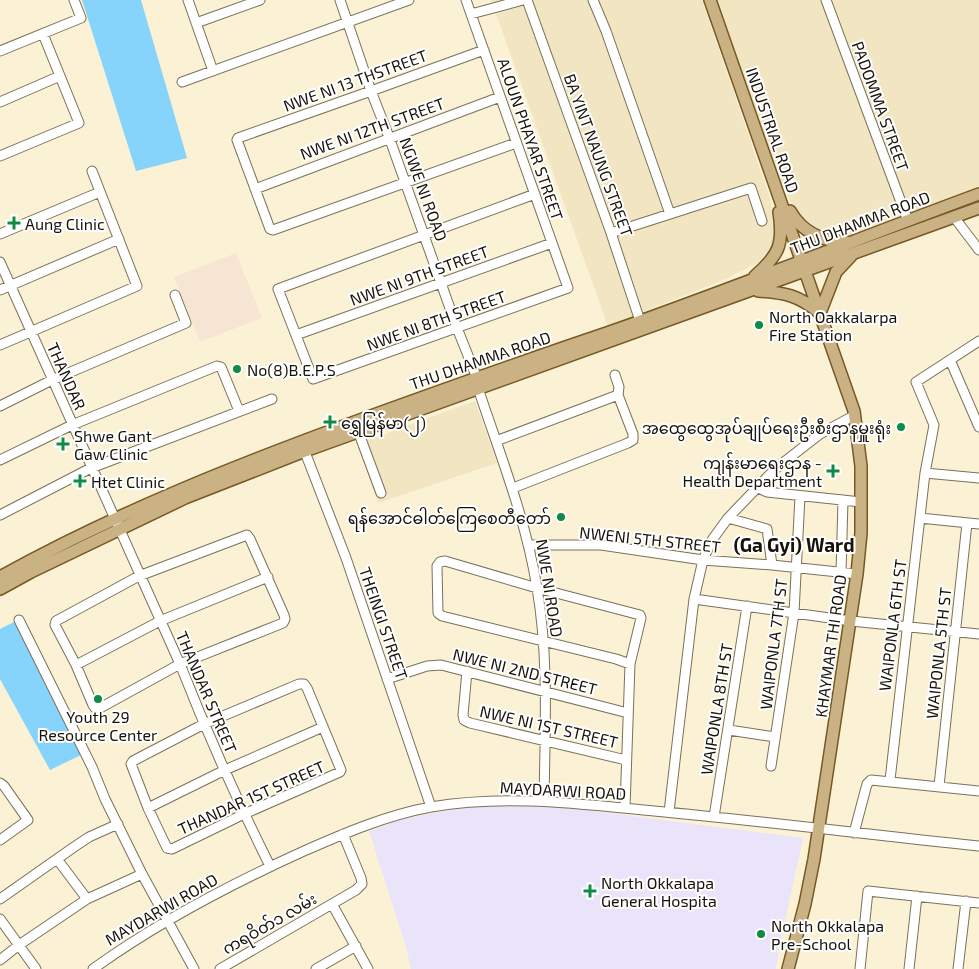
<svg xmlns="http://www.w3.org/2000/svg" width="979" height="969" font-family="'Exo 2','Noto Sans Myanmar',sans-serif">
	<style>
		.built { fill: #f1e5c2 }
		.education { fill: #f7e5d4 }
		.medical { fill: #eae4fa }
		.water { fill: #86d3fc }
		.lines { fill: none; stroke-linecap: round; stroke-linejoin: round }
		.minor-casing { stroke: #797158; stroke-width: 11 }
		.major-casing { stroke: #765924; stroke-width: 14 }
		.minor { stroke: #fff; stroke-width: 9 }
		.major { stroke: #cbb284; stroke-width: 11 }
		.poi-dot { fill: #0f8b46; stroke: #fff; stroke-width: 2 }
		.labels { text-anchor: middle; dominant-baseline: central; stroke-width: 4; stroke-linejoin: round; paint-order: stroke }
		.street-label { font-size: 16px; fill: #17130a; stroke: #fff }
		.poi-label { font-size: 16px; fill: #17130a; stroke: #fff; text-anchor: start }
		.quarter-label { font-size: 19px; font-weight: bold; fill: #17130a; stroke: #fff }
	</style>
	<rect width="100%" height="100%" fill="#fbf2d6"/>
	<!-- built -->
	<path class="built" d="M491 0H702L769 195 777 225 771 247 758 263 721 281 608 326Z
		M716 0H979V187L858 236 837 237 815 229 800 217 784 190Z
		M475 401 497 463 378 503 357 444Z"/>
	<!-- education -->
	<path class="education" d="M236 253 262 318 200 342 174 277Z"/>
	<!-- medical -->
	<path class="medical" d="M540 804 803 838 779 949 776 969H411L406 947 369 831 404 819 434 813 477 806Z"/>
	<!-- water -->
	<path class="water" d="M82 0H141L187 158 136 171Z
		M16 621 81 755 50 770 0 679V629Z"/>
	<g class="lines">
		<defs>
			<path id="minor" d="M188 0 213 71
				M340 0 371 91 389 137 457 328 477 378 478 388C500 455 526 519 537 588 549 658 545 730 544 801
				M466 0 568 288 313 379 278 289 535 194
				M527 0 611 233 640 321
				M593 0 606 31 670 214
				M826 0 908 221
				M471 14 523 0
				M196 23 260 0
				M43 34 60 76
				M484 50 371 91 238 138 237 140 270 229 273 230 516 143
				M0 51 81 18 74 0
				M182 82 409 0
				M0 102 60 76 79 123 0 156
				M255 189 500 97
				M954 217 979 250
				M611 233 751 188 762 221
				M0 234 100 192
				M0 262 180 664C207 733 237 800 270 866
				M0 290 119 239
				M296 335 552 243
				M0 345 137 286 92 171
				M950 360 979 427
				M0 406 52 380 186 323 175 295
				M358 431 381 493
				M496 441 618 395 619 387 615 375
				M303 447 346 558 431 807
				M0 460 72 425 217 366 221 367 239 411
				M925 473 979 478
				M756 487 767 492 861 502
				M513 488 628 443 633 440V434L618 395
				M0 515 91 468 272 399
				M728 518 767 529 772 565
				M920 518 979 524
				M247 535 250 539 284 615 285 619 283 623 180 664 100 708H95L93 705 76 665 55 625 56 621 139 576Z
				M528 545H601L703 560 772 565 857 574
				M841 573 843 500
				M694 599 851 621 979 634
				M19 620 92 767 105 799 142 874 194 969
				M76 665 160 621 268 577
				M467 671 463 715 464 720 470 723 626 760
				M387 679 427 666 441 665 628 713
				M299 684H304L307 688 341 770 340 772 244 814 172 849 167 848 148 808 131 764 133 761 204 724Z
				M729 730 775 737
				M771 766 794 613 800 496
				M890 780 925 473 934 425 916 382 979 341
				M0 783 4 786 28 820 0 840
				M939 786 967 523
				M148 808 225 770 323 727
				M625 808 630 664 641 618 640 615 537 588 445 561 440 562 437 566 438 613 442 616 616 659 630 664
				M669 812 694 599 703 560 712 540 728 518 775 469 820 434 855 415
				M714 817 747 606
				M854 833 867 784 871 780 979 791
				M57 859 87 899
				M0 899 74 847 89 837 118 824
				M332 904 368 969
				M0 919 36 969
				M0 960 19 945 87 899 142 874
				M93 969C158 922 231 884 304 851 345 833 387 815 431 807 506 794 580 804 654 811 763 821 871 835 979 846
				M220 969 356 890 362 884 361 878 343 834
				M316 969 356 946
				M860 969 868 891 979 903
				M909 969 917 896
				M958 969 966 901"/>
			<path id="major" d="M710 0 854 411 861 466V533L857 574 814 859 805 904 788 969
				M790 211C802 232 823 242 847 242
				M755 276C779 255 784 244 779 212
				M758 291C786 293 798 295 820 313
				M820 313 836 272 851 256
				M0 577C117 512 242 463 368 417 448 388 527 360 607 333 732 289 855 240 979 194
				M0 589 31 572 185 498 305 451 979 208"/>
		</defs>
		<!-- minor casing -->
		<use href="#minor" class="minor-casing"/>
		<!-- major casing -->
		<use href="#major" class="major-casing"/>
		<!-- minor -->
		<use href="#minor" class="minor"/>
		<!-- major -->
		<use href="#major" class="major"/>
	</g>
	<!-- markers -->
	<g class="poi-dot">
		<path d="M11.5 215.5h5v5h5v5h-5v5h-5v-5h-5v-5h5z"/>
		<circle cx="759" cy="325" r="5"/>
		<circle cx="237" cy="369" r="5"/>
		<path d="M327.5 414.5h5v5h5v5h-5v5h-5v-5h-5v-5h5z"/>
		<circle cx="901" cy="427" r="5"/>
		<path d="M60.5 436.5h5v5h5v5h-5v5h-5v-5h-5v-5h5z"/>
		<path d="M830.5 463.5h5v5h5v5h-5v5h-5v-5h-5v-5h5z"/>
		<path d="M77.5 473.5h5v5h5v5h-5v5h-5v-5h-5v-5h5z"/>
		<circle cx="561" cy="517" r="5"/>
		<circle cx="98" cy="699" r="5"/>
		<path d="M587.5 883.5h5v5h5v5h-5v5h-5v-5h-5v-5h5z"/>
		<circle cx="761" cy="934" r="5"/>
	</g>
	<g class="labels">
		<!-- street labels -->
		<g class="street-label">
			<text transform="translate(355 80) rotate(-20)">NWE NI 13 THSTREET</text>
			<text transform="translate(881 106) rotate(70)">PADOMMA STREET</text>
			<text transform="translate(372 128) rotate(-20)">NWE NI 12TH STREET</text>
			<text transform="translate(773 130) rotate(71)">INDUSTRIAL ROAD</text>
			<text transform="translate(531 139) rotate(71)">ALOUN PHAYAR STREET</text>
			<text transform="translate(599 155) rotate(70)">BA YINT NAUNG STREET</text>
			<text transform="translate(424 189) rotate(70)">NGWE NI ROAD</text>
			<text transform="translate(860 222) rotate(-21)">THU DHAMMA ROAD</text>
			<text transform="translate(419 275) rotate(-20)">NWE NI 9TH STREET</text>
			<text transform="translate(436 320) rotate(-20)">NWE NI 8TH STREET</text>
			<text transform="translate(480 360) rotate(-19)">THU DHAMMA ROAD</text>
			<text transform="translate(67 376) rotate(66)">THANDAR</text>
			<text transform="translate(650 539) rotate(6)">NWENI 5TH STREET</text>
			<text transform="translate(550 588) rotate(81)">NWE NI ROAD</text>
			<text transform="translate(384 623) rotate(71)">THEINGI STREET</text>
			<text transform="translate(892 625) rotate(-83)">WAIPONLA 6TH ST</text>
			<text transform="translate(773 644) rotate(-83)">WAIPONLA 7TH ST</text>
			<text transform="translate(830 646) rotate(-82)">KHAYMAR THI ROAD</text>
			<text transform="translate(938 653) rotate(-84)">WAIPONLA 5TH ST</text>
			<text transform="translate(525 671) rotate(14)">NWE NI 2ND STREET</text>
			<text transform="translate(207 692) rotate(67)">THANDAR STREET</text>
			<text transform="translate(716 709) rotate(-81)">WAIPONLA 8TH ST</text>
			<text transform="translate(549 726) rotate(13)">NWE NI 1ST STREET</text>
			<text transform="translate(563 790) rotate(3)">MAYDARWI ROAD</text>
			<text transform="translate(251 797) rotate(-24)">THANDAR 1ST STREET</text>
			<text transform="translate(161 909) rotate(-30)">MAYDARWI ROAD</text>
			<text transform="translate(269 923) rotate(-30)">ကရဝိတ်၁ လမ်း</text>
		</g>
		<!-- poi labels -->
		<g class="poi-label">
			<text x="25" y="223">Aung Clinic</text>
			<text x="769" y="316">North Oakkalarpa<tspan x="769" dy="18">Fire Station</tspan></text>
			<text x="247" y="369">No(8)B.E.P.S</text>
			<text x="341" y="422">ရွှေမြန်မာ(၂)</text>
			<text x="891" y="427" text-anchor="end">အထွေထွေအုပ်ချုပ်ရေးဦးစီးဌာနမှူးရုံး</text>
			<text x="74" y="435">Shwe Gant<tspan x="74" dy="18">Gaw Clinic</tspan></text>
			<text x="822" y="462" text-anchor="end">ကျန်းမာရေးဌာန -<tspan x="822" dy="18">Health Department</tspan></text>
			<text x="91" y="481">Htet Clinic</text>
			<text x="551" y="517" text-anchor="end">ရန်အောင်ဓါတ်ကြေစေတီတော်</text>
			<text x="98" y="716" text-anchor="middle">Youth 29<tspan x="98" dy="18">Resource Center</tspan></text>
			<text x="601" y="882">North Okkalapa<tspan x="601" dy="18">General Hospita</tspan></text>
			<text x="771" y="925">North Okkalapa<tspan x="771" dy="18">Pre-School</tspan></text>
		</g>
		<!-- quarter labels -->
		<g class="quarter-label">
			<text x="794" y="544">(Ga Gyi) Ward</text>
		</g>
	</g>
</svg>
